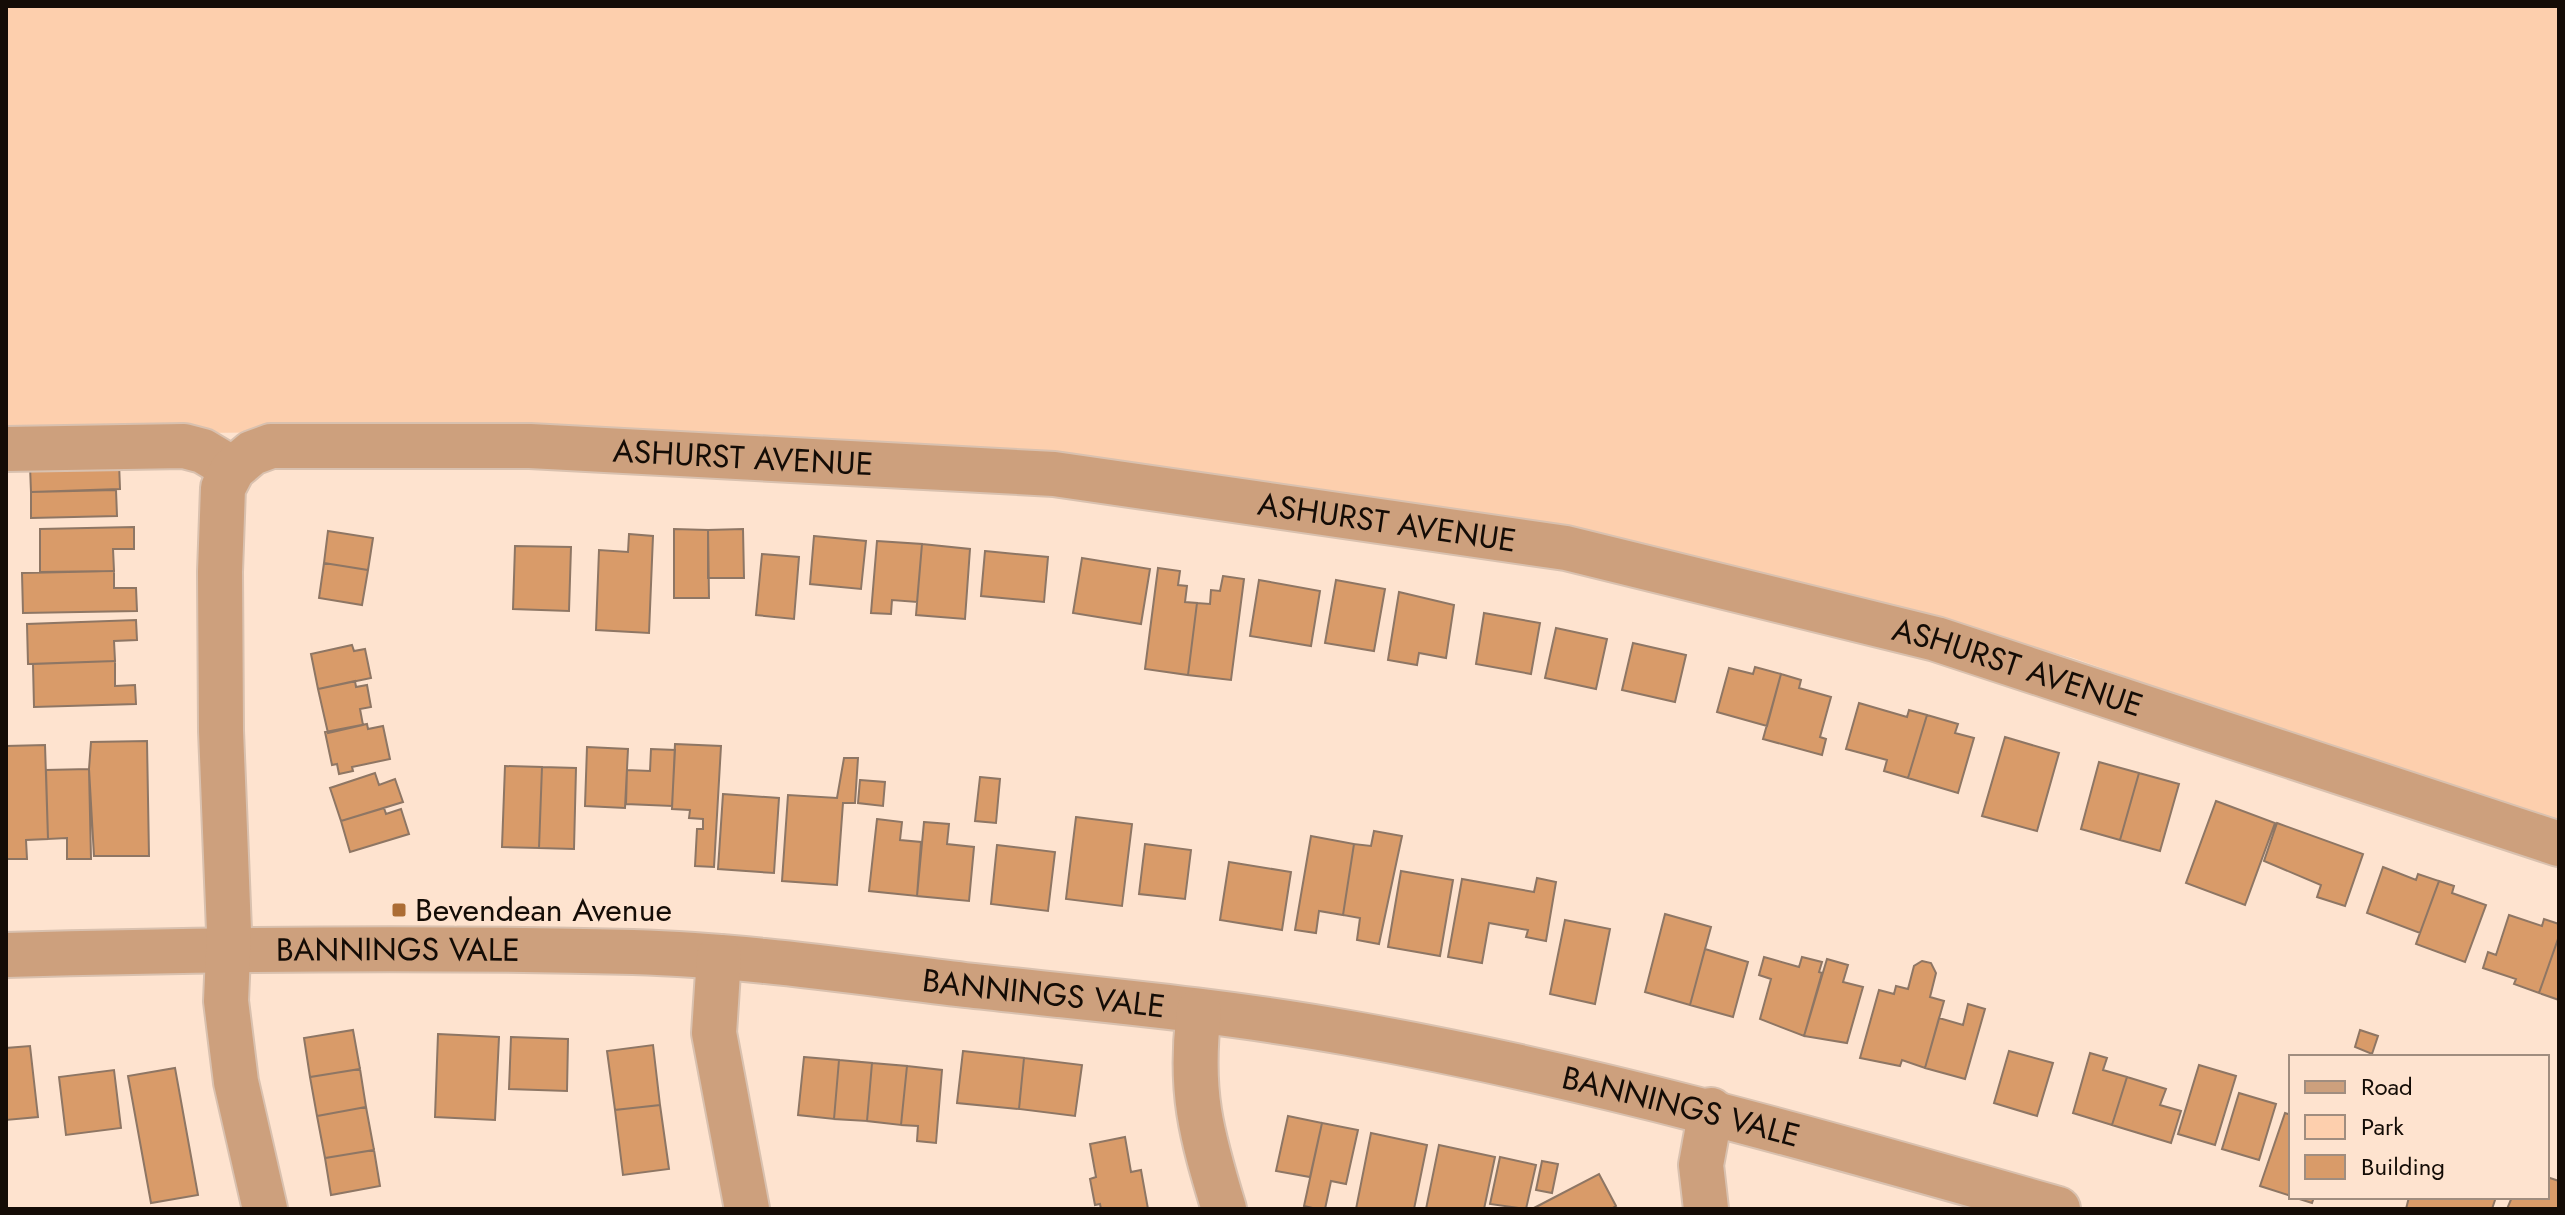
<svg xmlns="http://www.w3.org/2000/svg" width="2565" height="1215" font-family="Jost,sans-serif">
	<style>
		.green { fill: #fdcfad }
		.building { fill: #d99b69; stroke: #8e7664; stroke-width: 2 }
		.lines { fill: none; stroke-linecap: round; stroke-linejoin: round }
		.minor-casing { stroke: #d9c1af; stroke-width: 48 }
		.minor { stroke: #cda07d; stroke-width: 44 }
		.poi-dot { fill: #ac6c34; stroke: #fee3cf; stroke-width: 3 }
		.labels { text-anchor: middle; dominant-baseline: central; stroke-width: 7; stroke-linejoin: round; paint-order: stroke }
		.street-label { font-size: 32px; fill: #140c06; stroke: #fee3cf }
		.poi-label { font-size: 32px; fill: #140c06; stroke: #fee3cf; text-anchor: start }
	</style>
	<rect width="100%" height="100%" fill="#fee3cf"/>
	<!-- green -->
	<path class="green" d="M6 6H2559V828L2073 658 1868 600 1074 461 905 443 547 430 188 433 6 428Z"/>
	<!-- building -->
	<path class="building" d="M119 462 120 489 31 492 30 466Z
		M116 490 117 516 31 518V492Z
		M134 527V549H113L114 571 40 572V529Z
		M674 529 708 530 709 598H674Z
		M743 529 744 578H708V530Z
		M328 531 373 538 368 570 324 563Z
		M629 534 653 536 649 633 596 630 599 550 628 552Z
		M814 536 866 541 861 589 810 584Z
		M877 541 922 544 917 602 892 600 891 614 871 613Z
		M922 544 970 549 965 619 916 615Z
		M515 546 571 547 569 611 513 609Z
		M985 551 1048 557 1044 602 981 596Z
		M762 554 799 557 794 619 756 615Z
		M1082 558 1150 569 1141 624 1073 613Z
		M324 563 368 570 362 605 319 598Z
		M1158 568 1180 571 1178 585 1187 586 1185 602 1197 603 1188 675 1145 669Z
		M114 571V588H136L137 611 23 613 22 573Z
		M1223 576 1244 579 1231 680 1188 675 1197 603 1210 604 1211 590 1220 591Z
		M1259 580 1320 591 1311 646 1250 636Z
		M1336 580 1385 589 1374 651 1325 643Z
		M1399 592 1454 605 1446 658 1419 653 1417 665 1388 660Z
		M1484 613 1540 623 1531 674 1476 664Z
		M136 620 137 640 114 641 115 661 28 664 27 624Z
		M1556 628 1607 639 1596 689 1545 678Z
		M1633 643 1686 655 1675 702 1622 690Z
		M352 645 354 651 365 649 371 678 318 689 311 654Z
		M115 661V686L135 685 136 704 34 707 33 664Z
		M1755 667 1781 674 1767 726 1717 712 1729 668 1753 674Z
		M1781 674 1801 680 1799 688 1831 697 1820 737 1826 739 1822 755 1763 739Z
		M355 681 356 687 367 685 371 707 360 709 363 725 328 733 318 689Z
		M1859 703 1907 717 1909 710 1927 715 1908 778 1884 771 1887 760 1846 749Z
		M1927 715 1958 724 1955 733 1974 738 1958 793 1908 778Z
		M367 724 368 729 383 726 390 759 352 767 353 771 339 774 337 764 332 765 325 732Z
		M2005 737 2059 753 2037 831 1982 816Z
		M147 741 149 856H94L89 769 91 742Z
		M675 744 721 746 714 867 695 866 697 829H703V819L689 818 690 810 672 809Z
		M45 745 48 839 26 840 27 859H6V746Z
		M587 747 628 749 625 808 585 806Z
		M651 749 675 750 672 806 626 804 627 770 650 771Z
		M844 758H858L855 803H843L837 885 782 881 788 795 837 798Z
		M2099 762 2139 773 2120 840 2081 829Z
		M505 766 542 767 539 848 502 847Z
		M542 767 576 768 574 849 539 848Z
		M89 769 91 859H67V838L48 839 46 770Z
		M375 773 379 785 395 779 403 802 341 821 330 788Z
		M2139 773 2179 784 2160 851 2120 840Z
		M980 777 1000 779 996 823 975 821Z
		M860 780 885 782 883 806 858 803Z
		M723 794 779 798 774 873 718 869Z
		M2216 801 2275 823 2245 905 2186 883Z
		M384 808 386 814 401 809 409 834 350 852 341 821Z
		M1076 817 1132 824 1122 906 1066 899Z
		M877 819 902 822 900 840 921 842 917 896 869 891Z
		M924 822 949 824 947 844 974 847 969 901 917 896Z
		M2277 823 2363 854 2345 906 2317 897 2321 885 2264 861Z
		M1374 831 1402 836 1379 944 1357 940 1360 918 1343 915 1354 844 1371 846Z
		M1311 836 1354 844 1343 915 1319 911 1316 933 1295 930Z
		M1145 844 1191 850 1185 899 1139 894Z
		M997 845 1055 852 1048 911 991 904Z
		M1229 862 1291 872 1282 930 1220 920Z
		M2383 867 2416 880 2418 874 2439 881 2420 933 2367 913Z
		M1401 871 1453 880 1440 956 1388 947Z
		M1537 878 1556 882 1546 941 1526 937 1528 930 1489 923 1482 963 1448 957 1462 879 1534 892Z
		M2439 881 2454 886 2452 893 2486 905 2465 962 2416 944Z
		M1665 914 1711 927 1690 1005 1645 992Z
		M2509 915 2542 926 2544 919 2559 924V936L2539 993 2514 984 2516 979 2483 968 2488 952 2496 955Z
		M1565 920 1610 929 1595 1004 1550 994Z
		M2559 936V1000L2539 993Z
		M1705 949 1748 962 1733 1017 1690 1005Z
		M1764 957 1799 967 1802 957 1822 962 1819 972 1822 973 1804 1036 1760 1019 1771 979 1759 975Z
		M1827 959 1848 965 1843 982 1863 987 1847 1043 1804 1036Z
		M1922 961 1931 963 1936 973 1930 997 1944 1001 1925 1068 1902 1060 1900 1066 1860 1058 1879 990 1894 994 1896 986 1908 989 1914 966Z
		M1968 1004 1985 1009 1965 1079 1925 1068 1939 1018 1963 1025Z
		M353 1030 360 1069 310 1077 304 1038Z
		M2360 1030 2378 1036 2372 1054 2355 1047Z
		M438 1034 499 1037 495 1120 435 1117Z
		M511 1037 568 1039 567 1091 509 1089Z
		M653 1045 660 1105 615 1110 607 1051Z
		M30 1046 38 1117 6 1120V1048Z
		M963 1051 1024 1058 1019 1109 957 1103Z
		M2009 1051 2053 1063 2037 1116 1994 1103Z
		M2090 1053 2107 1058 2103 1070 2127 1077 2112 1125 2073 1113Z
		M804 1057 839 1060 834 1119 798 1115Z
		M1024 1058 1082 1065 1075 1116 1019 1109Z
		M839 1060 872 1063 867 1121 834 1119Z
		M872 1063 907 1066 901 1125 867 1121Z
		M2199 1065 2236 1076 2215 1145 2178 1134Z
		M907 1066 942 1070 936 1143 917 1141 918 1126 901 1125Z
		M175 1068 198 1195 151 1203 128 1076Z
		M360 1069 366 1107 317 1116 310 1077Z
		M114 1070 121 1128 66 1135 59 1077Z
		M2127 1077 2166 1089 2160 1105 2181 1111 2171 1143 2112 1125Z
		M2239 1093 2276 1104 2259 1160 2222 1149Z
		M660 1105 669 1169 623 1175 615 1110Z
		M366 1107 374 1150 325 1158 317 1116Z
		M2285 1113 2291 1115V1196L2260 1186Z
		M1288 1116 1322 1123 1310 1177 1276 1171Z
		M1322 1123 1358 1130 1346 1184 1331 1181 1325 1209H1317L1304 1206Z
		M1371 1133 1427 1145 1414 1209H1356Z
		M1125 1137 1131 1172 1141 1170 1148 1209H1101L1100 1204 1095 1205 1090 1179 1096 1177 1090 1144Z
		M1439 1145 1495 1157 1484 1209H1426Z
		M374 1150 380 1186 331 1195 325 1158Z
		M1500 1157 1536 1165 1526 1209 1490 1204Z
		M1542 1161 1558 1164 1552 1193 1536 1190Z
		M1599 1174 1616 1206 1611 1209H1532Z
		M2547 1177 2559 1181V1209H2507L2512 1197H2547Z
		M2293 1197H2314L2312 1203Z
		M2409 1197H2496L2492 1209H2406Z"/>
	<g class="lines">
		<defs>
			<g id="minor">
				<path d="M6 449 184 446 203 451 233 469"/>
				<path id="s1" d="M6 955C215 949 424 947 633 952 744 955 855 972 965 985 1093 999 1222 1010 1349 1033 1589 1075 1823 1142 2058 1209"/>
				<path d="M719 957 714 1033 747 1209"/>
				<path d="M1199 1011C1189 1090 1201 1134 1224 1209"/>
				<path id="s2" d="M265 1209 236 1082 226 1001 229 931 221 731 220 572 223 488 233 469 252 453 271 446H530L1054 474 1566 548 1936 639 2559 844"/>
				<path d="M1706 1209 1701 1165 1711 1110"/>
			</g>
		</defs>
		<!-- minor casing -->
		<use href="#minor" class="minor-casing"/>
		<!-- minor -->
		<use href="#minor" class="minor"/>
	</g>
	<!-- markers -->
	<rect class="poi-dot" x="391" y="902" width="16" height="16" rx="4"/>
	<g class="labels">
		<!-- street labels -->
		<g class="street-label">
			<text stroke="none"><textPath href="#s2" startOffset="1264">ASHURST AVENUE</textPath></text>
			<text stroke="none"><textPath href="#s2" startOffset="1912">ASHURST AVENUE</textPath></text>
			<text stroke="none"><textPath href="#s2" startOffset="2560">ASHURST AVENUE</textPath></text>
			<text stroke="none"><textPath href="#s1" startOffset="392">BANNINGS VALE</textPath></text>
			<text stroke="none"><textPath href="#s1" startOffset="1040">BANNINGS VALE</textPath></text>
			<text stroke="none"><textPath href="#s1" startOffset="1688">BANNINGS VALE</textPath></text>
		</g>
		<!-- poi labels -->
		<g class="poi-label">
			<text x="415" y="910">Bevendean Avenue</text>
		</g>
	</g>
	<!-- border -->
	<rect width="2565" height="1215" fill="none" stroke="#140c06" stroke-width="16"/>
	<!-- legend -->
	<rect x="2289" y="1055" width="260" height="144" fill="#fee3cf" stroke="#a08d7f" stroke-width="2"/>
	<rect x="2305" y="1081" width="40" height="12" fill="#cda07d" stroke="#a08d7f" stroke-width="2"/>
	<text x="2361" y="1095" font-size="24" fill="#140c06">Road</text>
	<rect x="2305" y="1115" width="40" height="24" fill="#fdcfad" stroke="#a08d7f" stroke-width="2"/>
	<text x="2361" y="1135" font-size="24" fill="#140c06">Park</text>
	<rect x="2305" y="1155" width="40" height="24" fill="#d99b69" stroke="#a08d7f" stroke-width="2"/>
	<text x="2361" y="1175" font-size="24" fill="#140c06">Building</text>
</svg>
